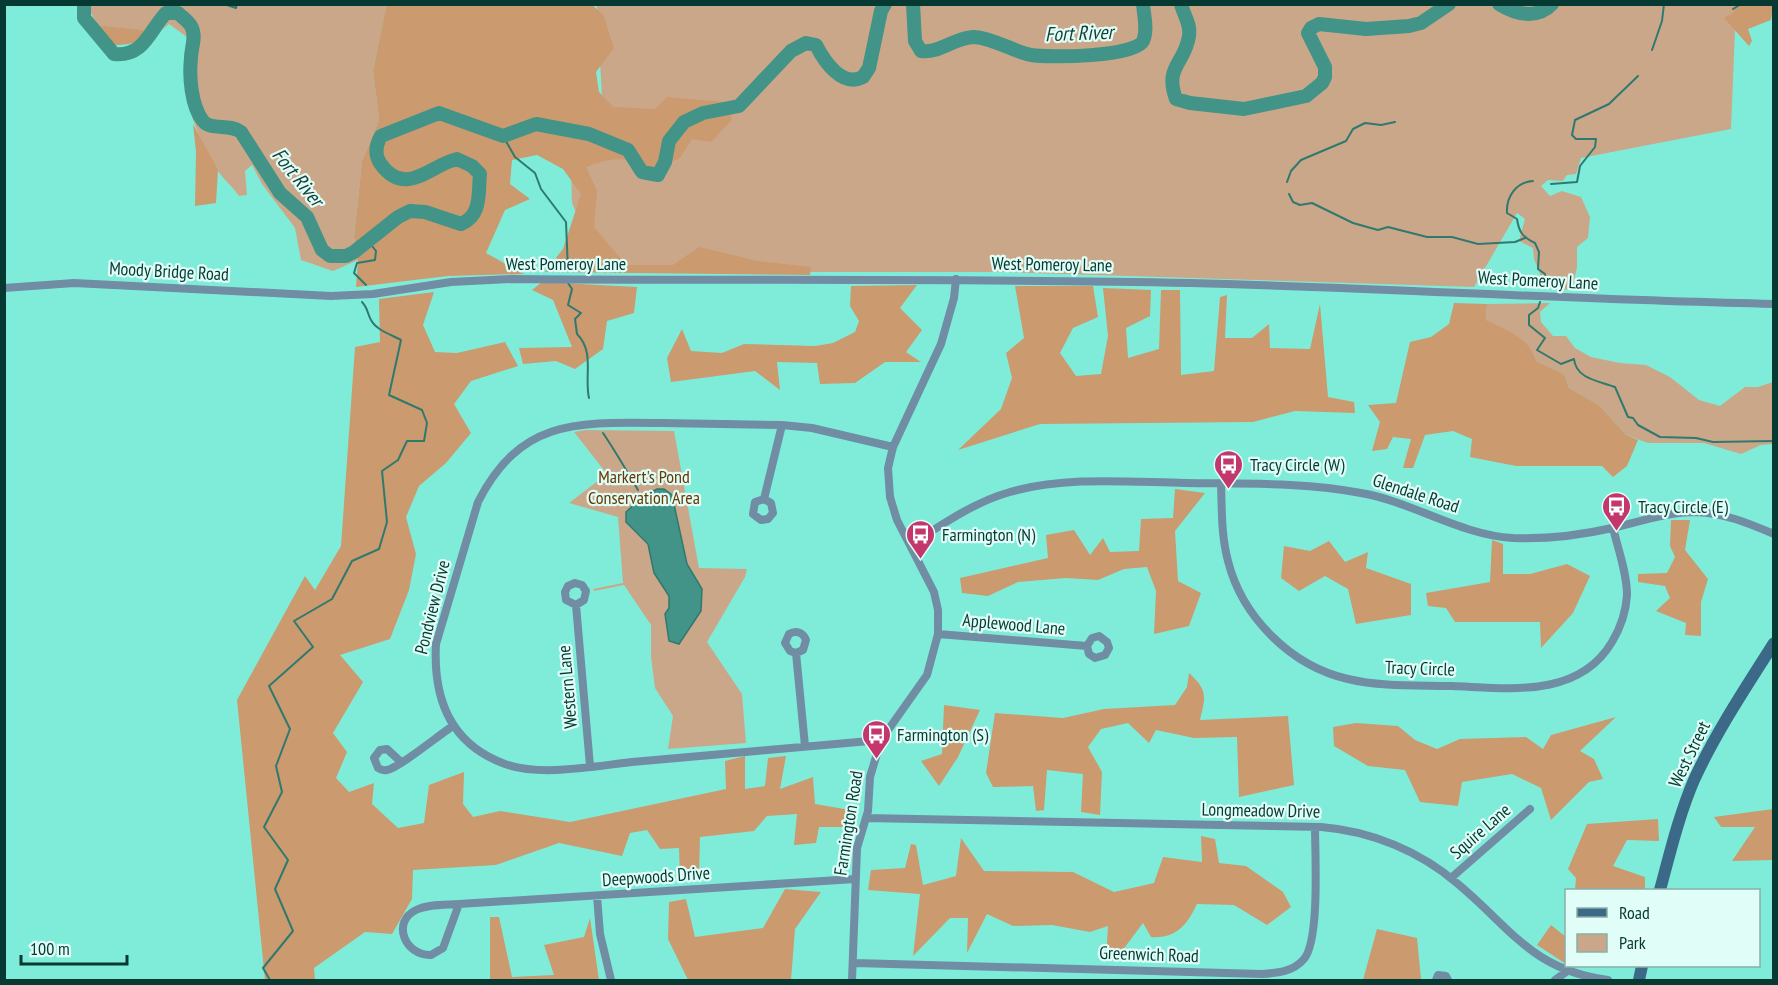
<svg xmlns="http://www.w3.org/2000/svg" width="1778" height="985" font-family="'PT Sans Narrow',sans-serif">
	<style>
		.green { fill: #cba789 }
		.forest { fill: #cb9a6f }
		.water { fill: #419487; stroke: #2f796e; stroke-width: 1.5 }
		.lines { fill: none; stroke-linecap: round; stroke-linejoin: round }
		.stream { stroke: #2f796e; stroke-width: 2 }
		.river { stroke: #419487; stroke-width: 14 }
		.minor { stroke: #708da3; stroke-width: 8 }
		.secondary { stroke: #3d6989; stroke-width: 12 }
		.labels { text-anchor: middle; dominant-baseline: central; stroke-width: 4.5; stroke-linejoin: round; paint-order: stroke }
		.street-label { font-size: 18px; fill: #063932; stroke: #e0fdf7 }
		.poi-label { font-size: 18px; fill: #063932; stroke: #e0fdf7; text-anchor: start }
		.park-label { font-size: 18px; fill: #673800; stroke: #e0fdf7 }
		.water-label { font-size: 20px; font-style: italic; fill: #163d37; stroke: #e0fdf7 }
	</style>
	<rect width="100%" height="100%" fill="#7fecda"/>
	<!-- green -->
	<path class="green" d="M87 5H387L373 70 379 120 362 161 354 237 358 260 333 271 301 260 295 228 262 184 252 165 245 171 247 195 239 196C233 187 224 180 218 171 192 130 178 85 187 37L169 24 158 33 97 25Z
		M597 5H1736L1731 129 1581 158 1576 174 1567 175 1563 181 1548 180 1541 186 1550 196 1562 191 1581 197 1590 217 1588 238 1577 247V267L1572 290 1525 287 1542 279 1534 259 1533 248 1519 241 1525 219 1517 213 1474 287 1002 272H622L587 238 572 203 571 171 602 99Z
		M1550 303 1540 312 1541 322 1553 336H1566L1575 348 1591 357 1620 363 1646 365 1670 377 1699 400 1720 406 1745 387H1758L1773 382V444L1761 445 1741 454 1704 443H1648L1626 435 1599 405 1569 388 1564 374 1536 361 1486 320 1487 304Z
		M586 430 674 431 699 568 747 569 745 577 707 642 742 694 746 743 668 749 673 716 655 688 651 657V625L624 585 594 591 593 589 623 583 618 517 569 503 607 474 574 432Z"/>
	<!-- forest -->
	<path class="forest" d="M387 4 592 5 603 14 614 48 596 72 599 92 613 107 655 109 667 97 725 102 732 120 711 142 692 139 680 158 653 169C623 157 617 156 586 167L597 191 594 227 626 265H673L699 247 758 261 811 267 810 275 545 272 563 249 581 194 563 169 537 155 512 160 510 184 530 199 505 210 486 253 524 274 448 276 356 287 358 260 354 237 362 161 379 120 373 70Z
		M1736 5H1773L1771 20 1748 29 1752 41 1749 46 1724 18 1734 12Z
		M97 25 149 31C142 45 124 45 111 45Z
		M193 124 218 170 216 203 195 206 196 152Z
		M542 282 637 287 634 313 607 321 603 349 575 369 556 361 523 364 519 348 572 347 553 300 532 290Z
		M917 285 900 308 922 330 906 352 921 362H885L855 383 820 384 817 363 777 362 780 390 755 371 671 382 667 358 682 329 691 351 722 353 744 344 815 346 833 343 855 332 859 321 850 306 851 286Z
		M1015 286H1093L1098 317 1073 328 1060 353 1076 376 1101 374 1108 336 1103 288 1151 290 1150 316 1126 328 1128 358 1159 349 1161 290H1180L1181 375 1214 371 1220 297 1227 295 1225 338H1252L1269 324 1270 348 1310 349 1320 304 1328 397 1354 402 1355 413 1295 411 1253 422 1040 424 958 450 1001 409 1012 378 1006 353 1024 338Z
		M434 292 423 325 435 352 457 353 505 342 518 366 471 381 454 404 471 433 446 463 419 486 406 517 416 554 409 590 390 639 340 655 363 682 333 733 347 752 336 778 349 792 374 783 372 804 398 828 424 823 429 785 464 772 463 804 473 817 500 811 570 822 726 789 725 761 745 756V789L765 786 768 758 786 756 780 789 813 777 815 804 856 811 853 827H819L816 843 794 845 797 814 767 816 754 831 700 837 699 876 680 878 679 848 660 849 647 830 630 833 622 856 559 843 496 865 413 870 412 899 392 934 365 932 314 968 315 980H265L237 700 305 576 315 590 341 546 355 347 380 342 379 299Z
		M1454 303 1487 304 1486 320C1507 331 1529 337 1536 361L1564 374 1569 388 1599 405 1626 435 1638 440 1627 466 1613 477 1602 466H1516L1470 457 1472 439 1453 431 1425 435 1413 468H1403L1411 439 1393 437 1387 449 1372 451 1380 422 1368 405 1396 403 1410 342 1431 337 1449 324Z
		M1175 489 1205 493 1175 531 1178 581 1201 593 1189 626 1154 634 1156 591 1147 567 1124 569 1098 580 1066 578 1018 582 988 596 962 593 960 578 1048 558 1046 535 1074 530 1090 555 1103 538 1110 552 1139 551 1141 519 1173 518Z
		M1671 520H1690L1685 550 1708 579 1701 602V636L1685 635 1686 623 1656 611 1670 598 1665 586 1638 582V574L1667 573 1675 557 1670 546Z
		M1492 540 1503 544V574H1530L1567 564 1590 576 1573 613 1541 648 1540 622H1455L1446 608 1428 606 1426 593 1490 582Z
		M1329 541 1345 562 1368 552 1366 568 1411 584V615L1356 624 1348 589 1325 576 1299 591 1281 578 1284 546 1310 551Z
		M1189 673C1209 691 1205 698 1200 720L1288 716 1294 785 1239 797 1237 737 1194 738 1156 730 1149 743 1128 723 1101 729 1088 747 1102 772 1100 815 1081 812 1083 774 1047 770 1044 810 1036 811 1033 786 993 787 986 773 995 713 1063 718 1104 709 1175 705 1187 687Z
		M944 705 980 710 958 757 939 786 921 761 942 754Z
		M1616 717 1580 751 1594 759 1603 779 1589 782 1551 820 1541 788 1512 774 1462 782 1458 806 1420 802 1405 770 1368 766 1334 746 1333 727 1356 723 1398 726 1415 740 1437 749 1460 739 1526 737 1543 749 1551 735Z
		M1773 809V860L1732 861 1755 827H1721L1714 817Z
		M1658 819 1659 841 1627 840 1613 866 1645 877V890H1575L1576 878 1568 869 1587 824Z
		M1201 836 1215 839 1219 863 1246 866 1283 892 1291 907 1267 925 1234 905 1197 904C1187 925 1176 939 1151 937L1143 923 1116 959 1106 960 1108 926 1090 932 1052 925 1013 926 987 914 967 953 968 918H950L913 956 920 894 868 890 871 870 905 868 911 844 916 845 923 885 956 876 961 838 984 871 1073 872 1114 892 1154 883 1163 857 1202 862Z
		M785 889 821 892 795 929 791 980H688L668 939 669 902 686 899 695 937 763 928Z
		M490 917H499L512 977 554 975 544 945 584 937 590 918 599 980H490Z
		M1551 925 1566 937V964L1537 945Z
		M1377 929 1417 938 1421 979 1363 980Z"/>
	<!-- water -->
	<path class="water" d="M657 489H664L672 495 687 564 702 589 701 611 679 644 669 641 665 614 669 608V596L654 573 648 544 626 522V512L643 496Z"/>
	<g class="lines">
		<!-- stream -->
		<path class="stream" d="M133 4H137
			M224 4 236 8 237 4
			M1733 9 1741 4
			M1652 50 1662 21 1664 4
			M503 136 515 157 535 173 541 189 566 222 568 271
			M1533 181C1516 182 1506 197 1507 213L1517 219C1519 233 1523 237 1535 243L1539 252 1538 269 1545 274 1543 288
			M1287 182 1291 171 1301 160 1346 141 1353 129 1365 123 1381 125 1395 122
			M1551 184 1577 182 1580 166 1595 147 1596 139H1576L1572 135 1575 120 1609 104 1638 76
			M1289 194 1293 202 1300 205 1312 203 1353 223 1378 230 1388 227 1427 237H1452L1478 244 1515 242 1525 238
			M568 283 572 289 568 305 581 313 575 319 577 334C595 352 584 376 589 398
			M366 285 354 273 357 263 375 260 376 251 369 242
			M1540 302 1538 308 1529 315V325L1545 338 1537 350 1561 364 1574 359C1576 379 1599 381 1615 387L1628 417 1633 418 1638 425 1660 437 1696 438 1713 442 1774 441
			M603 433C616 452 626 470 638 490
			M270 980 263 968 293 931 275 889 288 860 264 827 282 792 276 766 290 729 269 686 313 647 294 621 332 599 352 561 379 549 387 522 382 471 398 460 407 441H424L427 423 422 410 389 395 401 340C392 335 376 330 371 320 367 313 368 308 362 302"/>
		<!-- river -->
		<path class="river" d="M84 4V18L114 54C144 57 149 31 166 13H178C182 17 188 21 191 26 197 36 191 48 191 58 189 76 191 106 203 121 211 131 229 123 241 132L280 193 307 217 322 250 330 256H346L354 252 398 217 410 211 425 212 461 224C482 215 478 194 480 174L472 166 457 159C430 165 405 199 380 163 374 154 376 145 381 136L439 113 503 136 536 124 589 134 628 150 642 172 658 175 665 162 669 141 684 122 703 113 739 106 791 51 806 43 816 45C824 61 842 88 863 77L869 68 881 11 885 4
			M913 4 915 41 921 51C939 54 955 37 974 37 993 38 1012 51 1031 55 1048 58 1136 57 1143 41 1148 30 1144 16 1143 4
			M1181 4C1184 16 1191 24 1189 36 1185 64 1164 66 1176 99L1190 103 1244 109 1306 96 1322 83 1325 77V67L1308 33 1311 28 1319 24 1366 29 1409 26 1421 23 1449 4
			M1499 4C1515 14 1537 20 1552 4"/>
		<!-- minor -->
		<path class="minor" d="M4 288 74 283 331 296 373 294 451 282 512 279C738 281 964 278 1190 283 1385 288 1579 300 1774 304
			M1221 484C1222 509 1221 535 1228 561 1242 617 1291 666 1348 679 1381 687 1417 685 1452 686 1508 688 1578 699 1612 642 1621 627 1626 612 1627 595 1627 573 1618 549 1613 528
			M764 499 771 503 773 513 768 519 761 520 753 514 755 502 764 499 782 425
			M910 545C941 525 974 502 1010 492 1066 476 1127 482 1185 483 1244 484 1304 482 1361 493 1413 502 1460 535 1513 538 1547 539 1578 536 1612 528 1639 522 1667 512 1696 512 1724 513 1748 523 1774 534
			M576 605 566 600 565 592 568 586 575 583 582 585 586 591 584 600 576 605 590 766
			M938 634 1087 646 1092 638 1099 636 1107 642 1109 648 1105 655 1095 658 1089 654 1087 646
			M796 653 790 651 785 643 789 634C796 630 803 632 806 640L803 650 796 653 805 746
			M881 740C798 747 715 755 632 762 595 766 540 777 505 764 450 744 433 699 436 644L478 502C521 418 578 422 662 423 702 424 742 424 782 425L812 428 893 447
			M401 762 387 749 380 750 374 758 378 768C382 770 383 771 387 770 399 768 440 734 453 726
			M866 818 1321 827C1371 831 1420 851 1458 884 1512 929 1532 970 1608 980
			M1451 878 1530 809
			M597 896 600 934 611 980
			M459 904 443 948 431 955C405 956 391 922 416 910 428 904 445 905 459 904L855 879
			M855 963 1262 974C1277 973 1293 972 1304 959 1320 940 1315 854 1315 827
			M852 980 857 848 868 811 870 777 881 740 927 675 938 634V610L934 592 897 520 890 497 888 468 893 447 941 344 954 298 956 279
			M1436 980 1438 975 1446 976 1448 980
			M1555 980 1566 972"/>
		<!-- secondary -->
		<path class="secondary" d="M1660 890C1670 853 1679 815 1694 780 1716 732 1746 687 1774 643
			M1639 980 1642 966"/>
	</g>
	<!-- icons -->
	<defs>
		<symbol id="bus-pin" viewBox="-11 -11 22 30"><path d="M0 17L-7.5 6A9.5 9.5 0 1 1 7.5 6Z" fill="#c3376d" stroke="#e0fdf7"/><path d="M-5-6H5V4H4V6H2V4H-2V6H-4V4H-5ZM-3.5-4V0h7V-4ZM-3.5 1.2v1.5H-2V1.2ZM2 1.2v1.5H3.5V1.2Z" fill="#fff"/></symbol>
	</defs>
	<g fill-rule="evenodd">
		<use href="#bus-pin" x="1212" y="448" width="33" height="45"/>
		<use href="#bus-pin" x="1600" y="490" width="33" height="45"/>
		<use href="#bus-pin" x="904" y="518" width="33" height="45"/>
		<use href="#bus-pin" x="860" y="718" width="33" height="45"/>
	</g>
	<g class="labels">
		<!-- street labels -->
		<g class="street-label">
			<text x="566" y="263">West Pomeroy Lane</text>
			<text transform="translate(1052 264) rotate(1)">West Pomeroy Lane</text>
			<text transform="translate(169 271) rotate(3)">Moody Bridge Road</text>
			<text transform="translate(1538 280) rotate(3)">West Pomeroy Lane</text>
			<text transform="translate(1416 493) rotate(18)">Glendale Road</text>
			<text transform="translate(432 607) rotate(-76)">Pondview Drive</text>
			<text transform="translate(1014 624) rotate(5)">Applewood Lane</text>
			<text transform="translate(1420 668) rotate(2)">Tracy Circle</text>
			<text transform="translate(567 687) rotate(-95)">Western Lane</text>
			<text transform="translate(1689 754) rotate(-64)">West Street</text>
			<text transform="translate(1261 810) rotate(1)">Longmeadow Drive</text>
			<text transform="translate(848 823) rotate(-81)">Farmington Road</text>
			<text transform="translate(1480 831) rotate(-41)">Squire Lane</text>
			<text transform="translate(656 876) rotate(-4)">Deepwoods Drive</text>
			<text transform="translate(1149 954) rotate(2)">Greenwich Road</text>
		</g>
		<!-- poi labels -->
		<g class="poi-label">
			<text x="1250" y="464">Tracy Circle (W)</text>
			<text x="1638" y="506">Tracy Circle (E)</text>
			<text x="942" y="534">Farmington (N)</text>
			<text x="897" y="734">Farmington (S)</text>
		</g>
		<!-- park labels -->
		<g class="park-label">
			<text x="644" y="476">Markert's Pond<tspan x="644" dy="21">Conservation Area</tspan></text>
		</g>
		<!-- water labels -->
		<g class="water-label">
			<text transform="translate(1079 33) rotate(-2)">Fort River</text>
			<text transform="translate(298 177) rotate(51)">Fort River</text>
		</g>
	</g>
	<!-- border -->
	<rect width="1778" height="985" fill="none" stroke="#063932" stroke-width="12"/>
	<!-- legend -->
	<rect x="1565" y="889" width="195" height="78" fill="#e0fdf7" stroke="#89afa8" stroke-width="1.5"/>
	<rect x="1577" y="908" width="30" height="9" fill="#3d6989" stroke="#89afa8" stroke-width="1.5"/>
	<text x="1619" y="919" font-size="18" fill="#063932">Road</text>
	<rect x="1577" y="934" width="30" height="18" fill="#cba789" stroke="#89afa8" stroke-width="1.5"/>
	<text x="1619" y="949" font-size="18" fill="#063932">Park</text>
	<!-- scale -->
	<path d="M21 955v9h106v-9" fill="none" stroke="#063932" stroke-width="3"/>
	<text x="30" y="955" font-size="18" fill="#063932" stroke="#e0fdf7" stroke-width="4.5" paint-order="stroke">100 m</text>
</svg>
